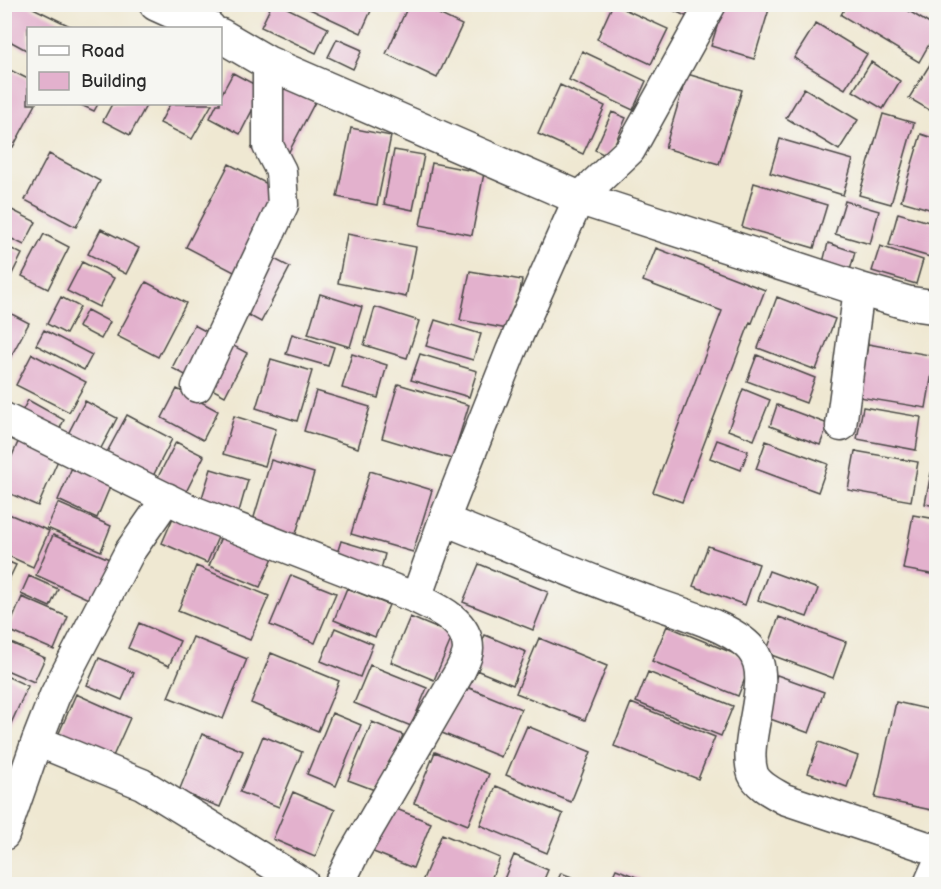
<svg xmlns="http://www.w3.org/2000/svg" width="941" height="889" font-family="'Balsamiq Sans',sans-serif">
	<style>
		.building { fill: #e3b1cd }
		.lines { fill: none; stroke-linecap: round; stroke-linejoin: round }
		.street-casing { stroke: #484744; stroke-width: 33 }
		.secondary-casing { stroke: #484744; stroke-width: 36 }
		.street { stroke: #fff; stroke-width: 30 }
		.secondary { stroke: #fff; stroke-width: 33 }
	</style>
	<rect width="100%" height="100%" fill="#f6f6f2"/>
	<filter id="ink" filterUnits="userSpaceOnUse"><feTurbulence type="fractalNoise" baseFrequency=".0167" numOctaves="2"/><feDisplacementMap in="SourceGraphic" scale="12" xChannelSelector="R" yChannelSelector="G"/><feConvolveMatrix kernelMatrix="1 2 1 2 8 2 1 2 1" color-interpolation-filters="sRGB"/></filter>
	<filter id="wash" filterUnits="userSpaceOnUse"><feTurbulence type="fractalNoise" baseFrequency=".008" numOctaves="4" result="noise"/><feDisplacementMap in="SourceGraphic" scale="24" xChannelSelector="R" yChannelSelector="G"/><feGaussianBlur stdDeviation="1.35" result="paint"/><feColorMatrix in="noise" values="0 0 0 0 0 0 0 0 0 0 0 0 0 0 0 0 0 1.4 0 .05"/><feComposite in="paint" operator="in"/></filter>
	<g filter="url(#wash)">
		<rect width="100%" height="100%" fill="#efe8d2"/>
		<g id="blocks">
			<!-- building -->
			<path class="building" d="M272 4H279L328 28 316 53 261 27Z
				M299 4H374L361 33Z
				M409 4H418L462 25 437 78 386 54Z
				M613 4 668 29 651 64 597 39Z
				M660 4H701L694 20Z
				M724 4 770 6 754 59 711 46Z
				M847 4H898L936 28V32L919 62 841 15Z
				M6 5H27L74 28H28V51L4 38V8Z
				M816 23 867 54 845 89 794 58Z
				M337 39 362 50 353 69 328 57Z
				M582 51 646 81 633 110 569 80Z
				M934 58 936 60V114L909 98Z
				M871 62 900 81 883 109 853 91Z
				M4 67 28 79V104H36L13 147 4 143Z
				M233 73 263 89 240 134 210 118 217 104H220V97Z
				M687 74 742 90 719 164 665 148Z
				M283 85 315 102 282 165 251 149Z
				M560 85 605 106 583 154 538 134Z
				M804 88 858 120 839 150 786 118Z
				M79 104H98L94 111Z
				M112 104H147L130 135 103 121Z
				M170 104H212L192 139 160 123Z
				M612 112 626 118 609 157 595 150Z
				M883 114 914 123 891 204 859 195Z
				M351 128 391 136 377 205 337 197Z
				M921 134 936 139V211L901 201Z
				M780 139 853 160 843 195 770 173Z
				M394 150 424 155 413 210 384 204Z
				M49 154 100 181 76 227 25 200Z
				M432 163 484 173 472 235 420 225Z
				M229 164 279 190 236 273 186 247Z
				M754 183 827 205 814 248 742 227Z
				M845 201 879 211 870 244 835 234Z
				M4 206 36 222 24 245 4 235Z
				M898 213 936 224V234L930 257 889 245Z
				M101 229 139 248 126 274 88 254Z
				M44 234 69 247 48 289 22 276Z
				M347 234 416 247 406 297 338 283Z
				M828 243 855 252 848 278 821 270Z
				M4 245 22 254 9 280 4 277Z
				M880 246 923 260 916 284 872 271Z
				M656 248 765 290 752 323 750 322 682 502 653 492 722 311 643 281Z
				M255 249 290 267 261 322 226 303Z
				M82 262 114 278 99 307 67 291Z
				M470 271 522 280 513 330 460 320Z
				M146 282 186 303 158 357 117 336Z
				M320 294 362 307 350 347 308 334Z
				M61 297 80 307 66 334 47 324Z
				M777 297 835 319 816 370 758 348Z
				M375 307 419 321 407 358 364 345Z
				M4 310 29 323 4 369Z
				M87 310 110 322 101 339 78 327Z
				M435 320 481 334 473 360 426 346Z
				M194 325 247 353 225 396 172 368Z
				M44 330 92 355 84 370 36 345Z
				M292 334 334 347 328 366 286 354Z
				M868 344 935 356 926 408 859 397Z
				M32 354 86 382 69 412 16 385Z
				M352 354 387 365 378 398 342 388Z
				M420 354 477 371 469 397 411 380Z
				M757 355 815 378 806 403 747 381Z
				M271 359 312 371 297 421 256 408Z
				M398 384 469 405 452 459 382 438Z
				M177 389 218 411 203 440 162 418Z
				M743 389 770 400 754 440 728 430Z
				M316 391 370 407 358 448 304 431Z
				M28 400 64 420 56 436 19 417Z
				M85 401 117 418 100 450 68 434Z
				M777 405 828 424 820 445 770 426Z
				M863 407 921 417 916 450 857 439Z
				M127 415 172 439 152 478 106 454Z
				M234 416 276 429 265 466 223 454Z
				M19 440 59 458 38 506 4 491V474Z
				M717 440 748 451 741 470 710 458Z
				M766 441 828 464 818 492 756 469Z
				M176 442 204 456 184 496 156 481Z
				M855 451 918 462 911 501 848 490Z
				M76 458 115 475 97 518 58 500Z
				M271 460 314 473 295 537 252 524Z
				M211 469 248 480 238 515 200 504Z
				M370 471 432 490 413 552 351 534Z
				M931 473 936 474V506L925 504Z
				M58 503 111 526 101 551 47 528Z
				M176 511 221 530 207 563 162 543Z
				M4 512 49 531 33 567 4 554Z
				M913 515 936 519V575L903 569Z
				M223 532 275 553 260 587 209 566Z
				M53 535 114 561 95 602 36 575Z
				M341 541 385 554 379 577 334 563Z
				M708 546 759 564 745 605 693 586Z
				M4 560 16 565 4 590Z
				M479 564 548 592 533 630 463 602Z
				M196 566 269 596 250 640 178 611Z
				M769 571 818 589 807 617 758 600Z
				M291 575 336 593 315 643 270 625Z
				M29 576 58 589 50 607 21 594Z
				M347 588 389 605 375 637 334 620Z
				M22 597 68 617 54 650 8 630Z
				M410 617 453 635 434 680 391 662Z
				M779 617 846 642 833 678 766 653Z
				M139 623 180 641 169 666 128 648Z
				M667 626 752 661 738 696 652 661Z
				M335 628 373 644 360 677 321 661Z
				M485 635 526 652 513 685 471 668Z
				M193 637 247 659 223 719 168 697Z
				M539 638 607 666 585 720 516 693Z
				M4 640 45 658 34 682 4 669Z
				M271 653 339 681 318 731 251 703Z
				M99 658 134 673 122 700 87 685Z
				M370 665 427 688 411 726 354 703Z
				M648 672 733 706 721 736 636 702Z
				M4 675 28 686 8 730 4 728Z
				M777 675 824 692 809 733 762 716Z
				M462 685 521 709 501 757 442 733Z
				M76 694 130 718 110 763 56 740Z
				M896 702 936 711V811L875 798Z
				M631 703 715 737 698 779 614 746Z
				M332 713 361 725 336 786 307 774Z
				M372 722 403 735 380 792 348 780Z
				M527 726 591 752 571 802 506 775Z
				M202 734 243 751 220 807 179 791Z
				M263 736 302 752 279 807 240 792Z
				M819 742 858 756 847 787 808 773Z
				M435 752 489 774 468 825 414 803Z
				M496 786 563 814 547 853 480 825Z
				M293 792 335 810 315 857 273 839Z
				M389 806 431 823 413 868 371 851Z
				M442 834 500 858 489 884H421Z
				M514 855 548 870 542 884H502Z
				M616 869 654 884H609Z
				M561 873 590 884H556Z"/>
		</g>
	</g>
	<g filter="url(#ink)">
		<use href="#blocks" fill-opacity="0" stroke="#484744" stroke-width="1.5"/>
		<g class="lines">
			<defs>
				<path id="street" d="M197 387 283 205 281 171 268 146V63
					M4 418 188 509 416 598
					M841 426 859 289
					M444 520C509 546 574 574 640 598 670 610 731 625 751 649 776 678 741 739 753 774 758 786 774 793 784 799L936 850
					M37 741 142 784 304 884
					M4 835 37 741 55 695 130 551 167 498
					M339 884 353 855 460 671C463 665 468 656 468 649 468 621 437 608 416 598L444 520 511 351 579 198 630 150 711 4
					M929 884 936 868"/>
				<path id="secondary" d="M156 4 209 28
					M220 35 268 63 579 198 859 289 908 303 936 307"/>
			</defs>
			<!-- street casing -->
			<use href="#street" class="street-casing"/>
			<!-- secondary casing -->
			<use href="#secondary" class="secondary-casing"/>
			<!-- street -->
			<use href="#street" class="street"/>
			<!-- secondary -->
			<use href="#secondary" class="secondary"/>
		</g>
	</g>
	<!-- margin -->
	<rect width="941" height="889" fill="none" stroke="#f6f6f2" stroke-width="24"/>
	<!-- legend -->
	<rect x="27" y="27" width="195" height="78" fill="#f6f6f2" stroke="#a5a5a2" stroke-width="1.5"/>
	<rect x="39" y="46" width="30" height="9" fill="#ffffff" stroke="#a5a5a2" stroke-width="1.5"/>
	<text x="81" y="57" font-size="18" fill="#2b2b2b">Road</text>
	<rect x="39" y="72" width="30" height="18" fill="#e3b1cd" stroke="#a5a5a2" stroke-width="1.5"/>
	<text x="81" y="87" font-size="18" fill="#2b2b2b">Building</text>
</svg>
